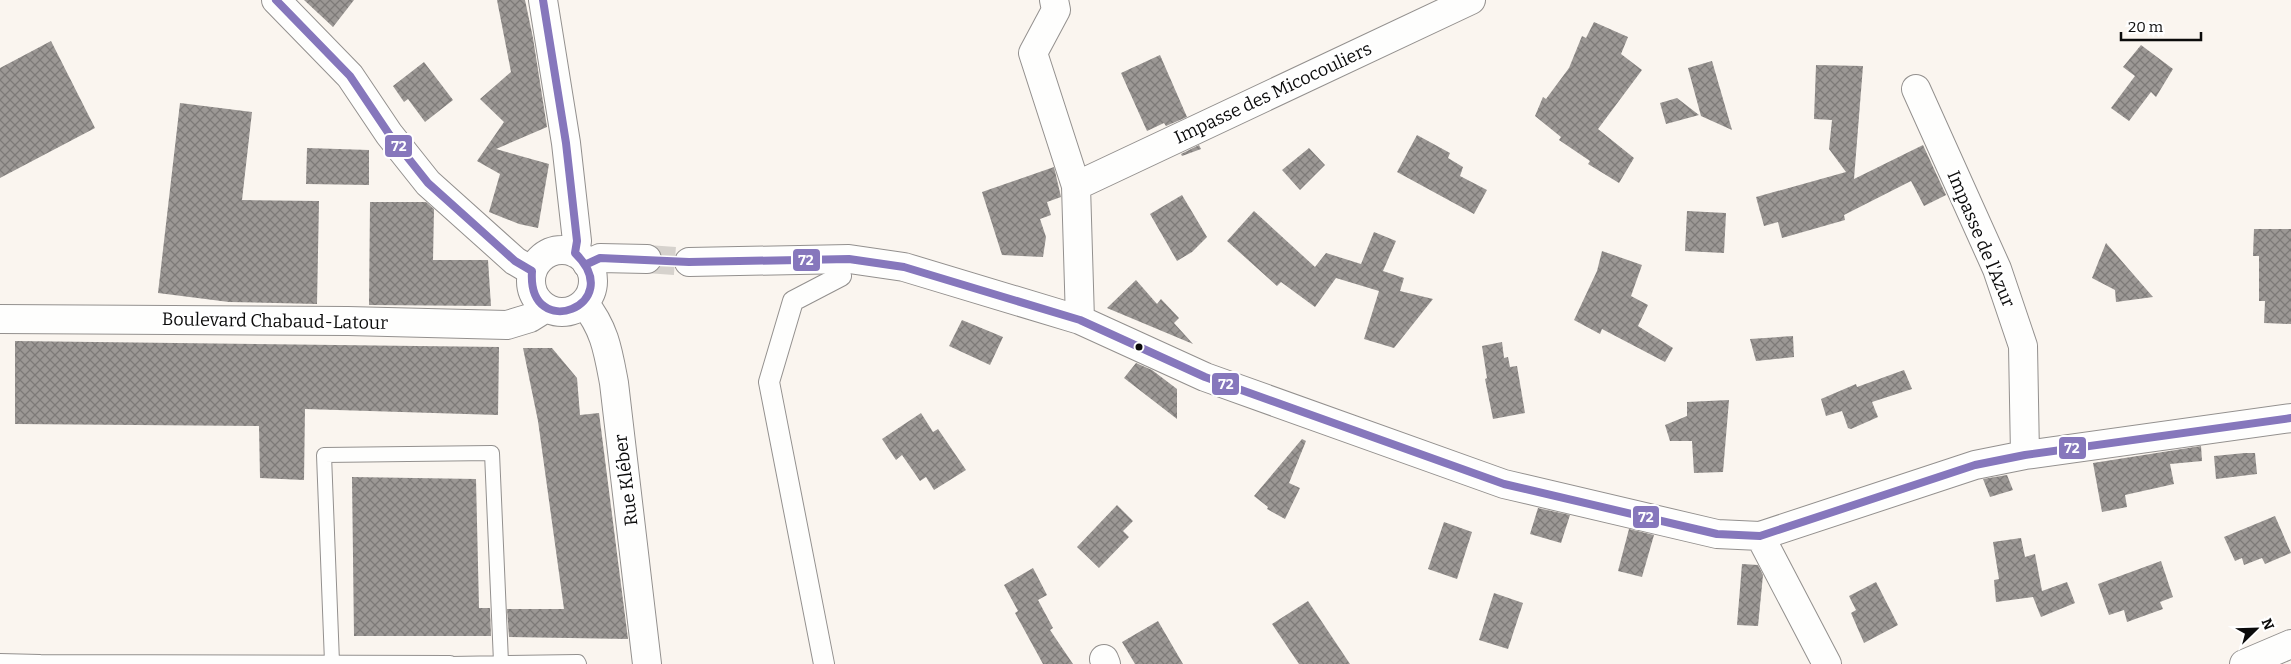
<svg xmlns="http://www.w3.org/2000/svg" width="2291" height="664" font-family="Bitter,serif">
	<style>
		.building { fill: url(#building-cross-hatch) }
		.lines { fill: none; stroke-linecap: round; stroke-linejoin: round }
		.minor-tunnel { stroke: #d6d2cd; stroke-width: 28; stroke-dasharray: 28 14; stroke-linecap: butt }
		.service-casing { stroke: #93908e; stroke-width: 16 }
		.pedestrian-casing { stroke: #93908e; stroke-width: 22 }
		.minor-casing { stroke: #93908e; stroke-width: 30 }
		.tertiary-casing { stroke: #93908e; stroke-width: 30 }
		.service { stroke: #fefefd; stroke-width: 14 }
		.pedestrian { stroke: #fefefd; stroke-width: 20 }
		.minor { stroke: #fefefd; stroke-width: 28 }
		.tertiary { stroke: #fefefd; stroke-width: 28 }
		.bus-1-casing { stroke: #fff; stroke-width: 11 }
		.bus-1 { stroke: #8677bc; stroke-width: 8 }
		.bus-dot { fill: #0b0b0b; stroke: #fff; stroke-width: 2 }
		.labels { text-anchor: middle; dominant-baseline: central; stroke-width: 5; stroke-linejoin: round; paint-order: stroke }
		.street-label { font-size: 18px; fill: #0b0b0b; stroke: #fff }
		.line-badge { stroke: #fff; stroke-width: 2 }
		.badge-label { font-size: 14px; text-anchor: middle; font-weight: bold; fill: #fff }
	</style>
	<defs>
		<pattern id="building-cross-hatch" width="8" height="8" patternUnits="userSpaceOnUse" patternTransform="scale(1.25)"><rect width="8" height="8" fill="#9c9895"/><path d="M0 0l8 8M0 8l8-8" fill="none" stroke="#7d7a78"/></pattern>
	</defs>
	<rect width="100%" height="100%" fill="#faf5ef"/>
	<!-- building -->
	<path class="building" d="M304 0H354L333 27Z
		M497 0H525L533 38 547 127 496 149 549 164 538 228 519 224 489 212 500 174 477 161 504 122 480 99 511 72Z
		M1594 22 1628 37 1621 54 1642 70 1598 129 1634 158 1619 183 1588 164 1590 161 1559 140 1561 137 1535 116 1543 97 1546 99 1569 68 1582 36 1586 38Z
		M51 41 95 128 0 178V68Z
		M2141 45 2173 69 2156 97 2151 92 2129 121 2111 108 2135 76 2123 67Z
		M1160 55 1187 117 1166 126 1164 123 1147 131 1121 73Z
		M1712 61 1732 130 1701 116 1688 68Z
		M424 62 453 100 425 122 408 99 404 102 393 86Z
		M1816 65 1863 66 1854 179 1923 145 1946 195 1924 206 1911 181 1844 215 1845 220 1782 238 1778 222 1764 226 1756 197 1846 172 1829 149 1832 120 1814 119Z
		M1677 98 1699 115 1666 124 1660 103Z
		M180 103 252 112 242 200 319 201 317 304 229 302 158 293Z
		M1417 135 1450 153 1448 158 1463 167 1460 176 1487 190 1474 214 1397 172Z
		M1199 145 1201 149 1182 156 1181 154Z
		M307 148 369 150V185L306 184Z
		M1309 148 1325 165 1300 190 1282 170Z
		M1054 167 1061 197 1047 202 1051 215 1040 219 1046 237 1043 257 1002 255 982 192Z
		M1182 195 1207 237 1192 252 1177 261 1150 214Z
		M370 202H426L434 209 433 260H488L491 306 369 305Z
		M1254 211 1315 267 1326 253 1361 264 1374 232 1396 241 1383 271 1404 278 1400 291 1433 299 1394 348 1364 339 1379 291 1336 278 1315 307 1281 282 1277 286 1227 241Z
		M1687 211 1726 213 1724 253 1685 251Z
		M2254 229H2291V324L2264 323 2265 301H2259V256H2253Z
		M2106 243 2153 297 2116 302 2115 290 2092 278Z
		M1602 251 1642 265 1631 296 1648 305 1638 326 1673 348 1665 362 1602 329 1600 334 1574 320 1597 271Z
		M1136 280 1157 304 1161 299 1179 318 1174 323 1193 344 1107 308Z
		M962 320 1003 337 990 365 949 346Z
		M1793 336 1794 357 1756 361 1750 339Z
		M15 341 499 347 498 415 305 409 304 480 260 478 259 426 15 424Z
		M1502 342 1504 358 1508 357 1510 367 1517 366 1525 413 1493 419 1485 379 1487 378 1482 346Z
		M523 348H552L577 378 580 415 599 413 628 639 509 637 507 609H564L538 421Z
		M1136 363 1152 370 1177 389V419L1124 378Z
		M1904 370 1912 389 1872 402 1878 417 1851 429 1848 428 1842 411 1826 416 1821 399 1856 384 1857 387Z
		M1729 400 1723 472 1694 473 1692 441H1670L1665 425 1687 416V402Z
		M921 413 933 432 938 429 966 470 934 490 926 477 920 481 902 455 896 460 882 439Z
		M1302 439 1306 441 1289 483 1300 488 1285 519 1267 509 1268 507 1254 496Z
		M2201 446 2202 461 2170 464 2174 484 2125 495 2127 507 2102 512 2093 463Z
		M2245 453H2255L2257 474 2216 479 2214 456Z
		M2007 475 2013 490 1990 497 1983 479Z
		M352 477 476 479 479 608H490L491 636H354Z
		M1117 505 1133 521 1123 531 1129 537 1099 568 1077 547Z
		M1538 508 1570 515 1561 543 1530 534Z
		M2275 516 2291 553 2265 564 2262 558 2244 565 2242 558 2235 561 2224 537Z
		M1444 522 1472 532 1457 579 1428 569Z
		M1629 529 1654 535 1642 577 1618 571Z
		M2021 538 2025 557 2035 554 2042 591 2067 582 2075 603 2041 617 2033 597 1996 602 1994 580 1999 579 1993 542Z
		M2161 561 2173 597 2160 602 2163 609 2127 622 2124 610 2109 615 2098 584Z
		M1742 564 1758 565 1763 575 1758 626 1737 625Z
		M1033 568 1047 595 1038 600 1053 628 1050 630 1073 664H1043L1015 613 1018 611 1004 585Z
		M1876 582 1898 625 1864 643 1851 613 1856 610 1849 596Z
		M1494 593 1523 603 1508 649 1479 640Z
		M1308 601 1350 664H1299L1272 624Z
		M1158 621 1183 664H1135L1122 642Z"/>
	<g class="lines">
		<!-- minor-tunnel -->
		<path class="minor-tunnel" d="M647 259 689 262"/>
		<defs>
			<path id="service" d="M0 661 40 662
				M332 662 324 455 492 453 501 662
				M40 664V662L450 663
				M450 664 578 662 579 664"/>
			<path id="pedestrian" d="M824 664 769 382 793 301 841 276"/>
			<path id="minor" d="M276 0 350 76 389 134 428 183 515 261 532 271
				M1054 0 1056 10 1033 53 1076 186 1080 320
				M1916 89 1997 269 2023 346 2025 455
				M1076 186 1471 0
				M689 262 849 259 904 267 1080 320 1205 377 1504 484 1717 534 1760 536 1975 465 2025 455 2291 418
				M587 264 600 258 647 259
				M1760 536 1827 664
				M1104 659 1106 664
				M2244 664 2291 644"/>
			<path id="tertiary" d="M543 0 566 143 577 241 575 253
				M531 281a31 31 0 1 1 62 0a31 31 0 1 1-62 0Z
				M584 303C605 329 608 351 614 383L647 664
				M0 319 348 321 507 325 530 318 546 308"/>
		</defs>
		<!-- service casing -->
		<use href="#service" class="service-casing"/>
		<!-- pedestrian casing -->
		<use href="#pedestrian" class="pedestrian-casing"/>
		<!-- minor casing -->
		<use href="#minor" class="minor-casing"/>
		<!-- tertiary casing -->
		<use href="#tertiary" class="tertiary-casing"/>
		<!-- service -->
		<use href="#service" class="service"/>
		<!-- pedestrian -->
		<use href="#pedestrian" class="pedestrian"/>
		<!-- minor -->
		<use href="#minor" class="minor"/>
		<!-- tertiary -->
		<use href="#tertiary" class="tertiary"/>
		<defs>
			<path id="bus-1" d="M276 0 350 76 389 134 428 183 515 261 532 271C527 344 629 305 575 253L577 241 566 143 543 0
				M587 264 600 258 689 262 849 259 904 267 1080 320 1205 377 1504 484 1717 534 1760 536 1975 465 2025 455 2291 418"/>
		</defs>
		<!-- bus-1 casing -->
		<use href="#bus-1" class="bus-1-casing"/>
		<!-- bus-1 -->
		<use href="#bus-1" class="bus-1"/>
	</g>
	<!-- markers -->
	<circle class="bus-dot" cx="1139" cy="347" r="4.5"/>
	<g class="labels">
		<!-- street labels -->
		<g class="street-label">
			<text transform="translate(1273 93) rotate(-25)">Impasse des Micocouliers</text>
			<text transform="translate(1981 239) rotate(67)">Impasse de l'Azur</text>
			<text transform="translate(275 321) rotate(1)">Boulevard Chabaud-Latour</text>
			<text transform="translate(626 480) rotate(-97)">Rue Kléber</text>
		</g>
	</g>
	<g class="line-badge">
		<rect x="384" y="134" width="29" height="24" rx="5" fill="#8677bc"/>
		<rect x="792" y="248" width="29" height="24" rx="5" fill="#8677bc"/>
		<rect x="1211" y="372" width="29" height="24" rx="5" fill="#8677bc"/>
		<rect x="2058" y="436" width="29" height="24" rx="5" fill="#8677bc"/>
		<rect x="1632" y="505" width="28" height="24" rx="5" fill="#8677bc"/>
	</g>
	<g class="badge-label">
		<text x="399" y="151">72</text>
		<text x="806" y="265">72</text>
		<text x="1226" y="389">72</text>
		<text x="2072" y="453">72</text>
		<text x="1646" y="522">72</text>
	</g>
	<!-- north arrow -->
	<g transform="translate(2256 629) rotate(67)" stroke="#ffffff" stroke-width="4" paint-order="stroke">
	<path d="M0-4L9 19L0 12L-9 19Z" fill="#0b0b0b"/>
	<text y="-8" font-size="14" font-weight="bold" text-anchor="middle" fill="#0b0b0b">N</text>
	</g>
	<!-- scale -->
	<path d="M2121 32v8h80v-8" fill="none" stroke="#0b0b0b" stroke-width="2.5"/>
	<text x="2128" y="32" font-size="15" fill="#0b0b0b" stroke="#ffffff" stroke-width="4" paint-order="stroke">20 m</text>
</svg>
